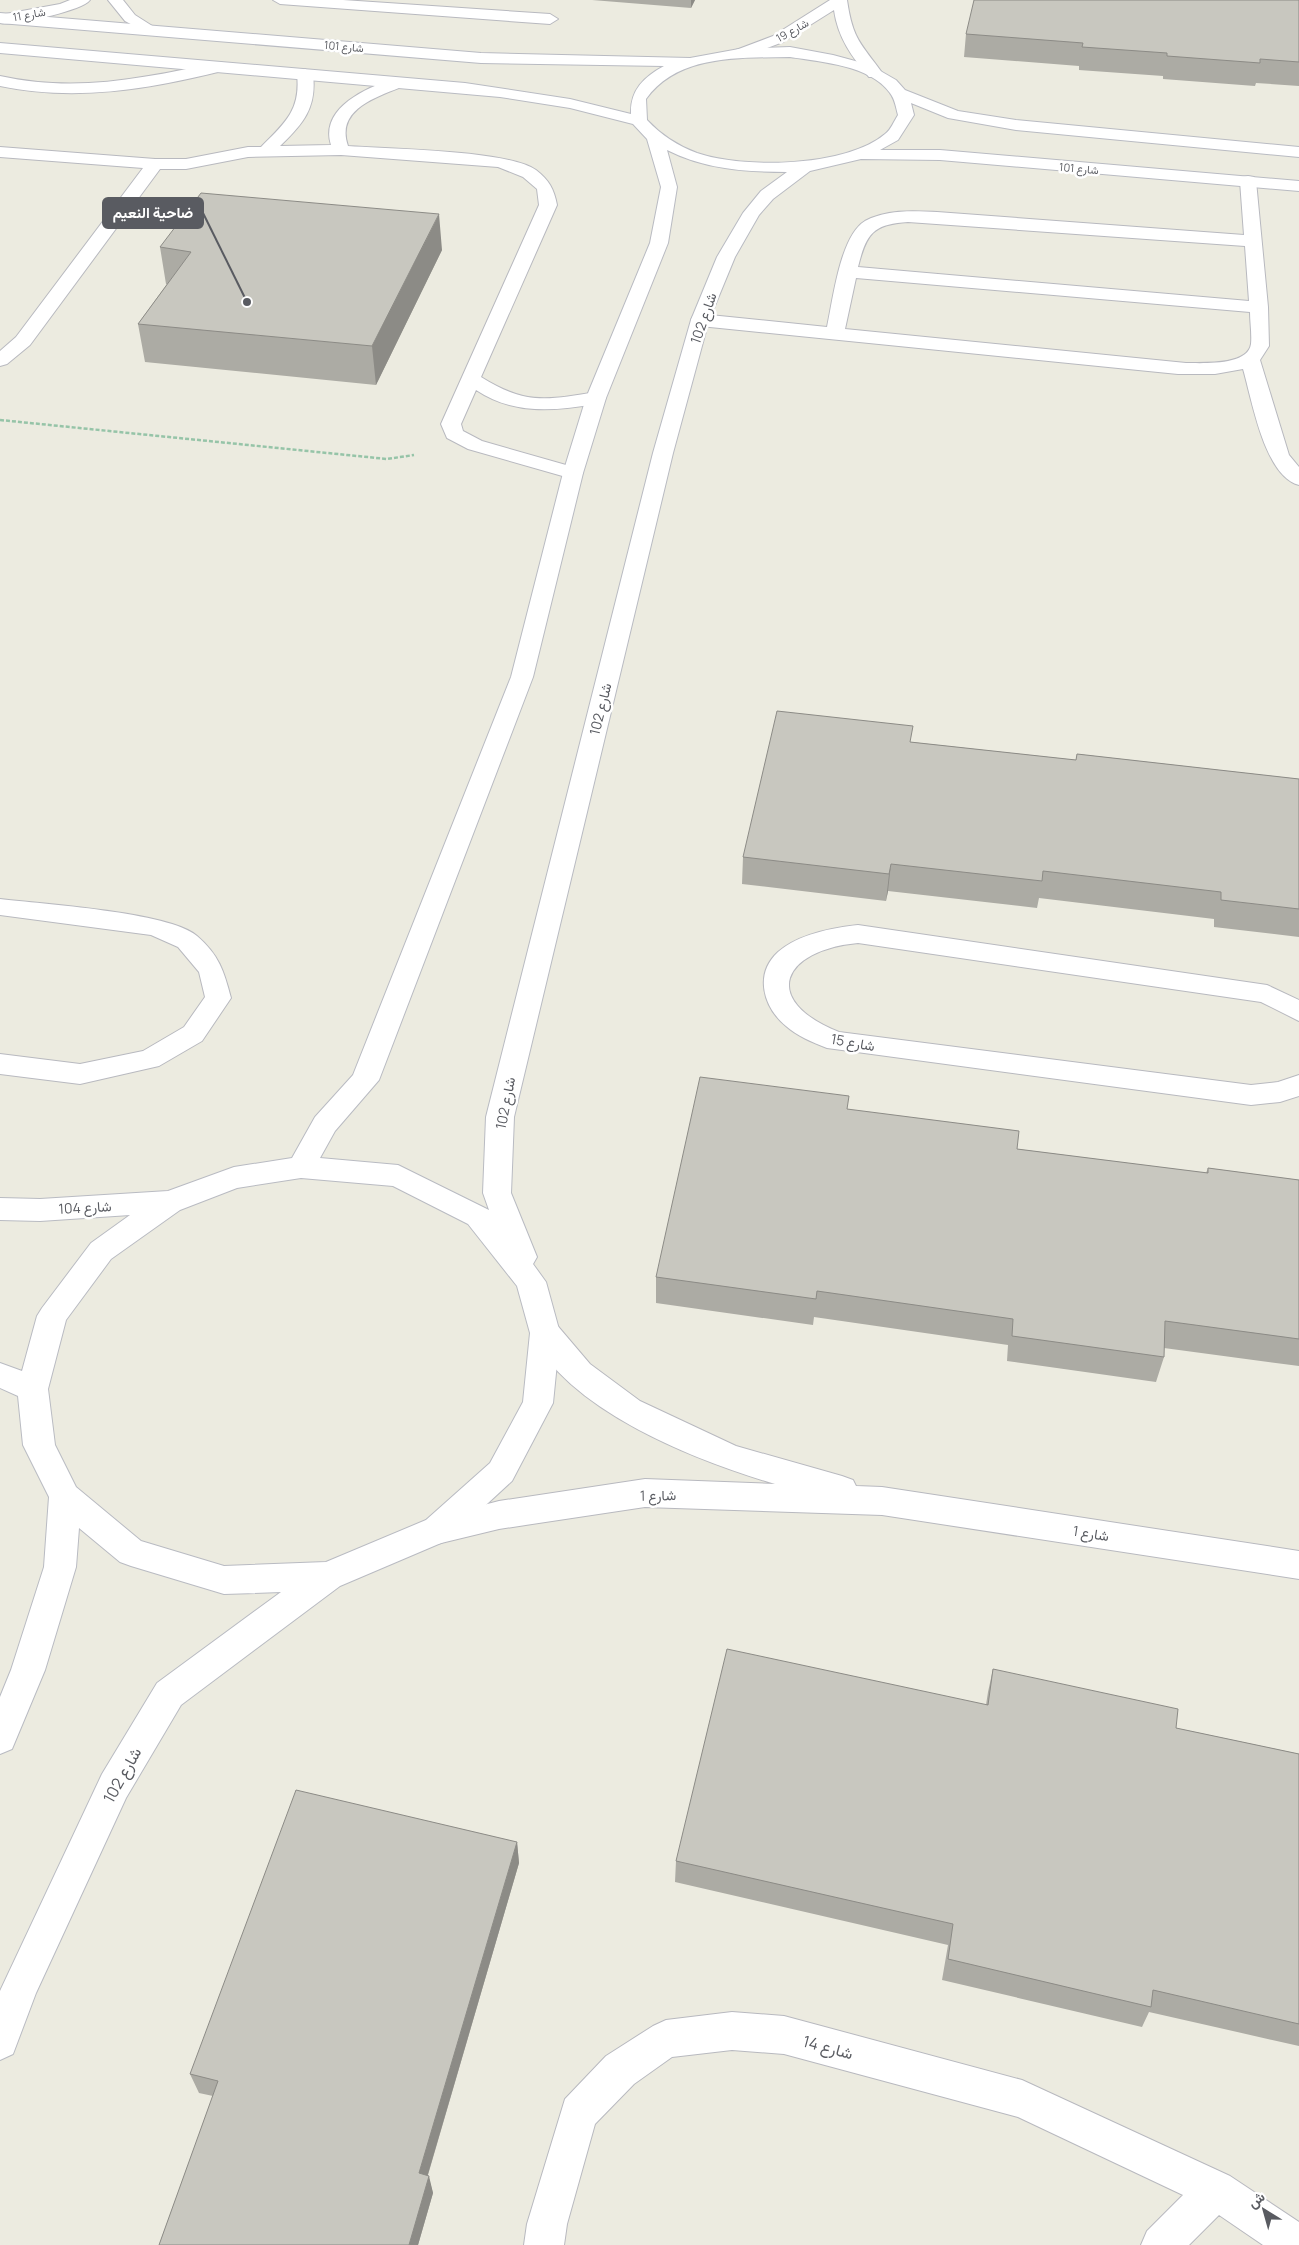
<svg xmlns="http://www.w3.org/2000/svg" width="1299" height="2245" font-family="Manrope,Vazirmatn,sans-serif">
	<style>
		.lines { fill: none; stroke-linecap: round; stroke-linejoin: round }
		.lane-casing { stroke: #b8b9bf; stroke-width: 2 }
		.street-casing { stroke: #b8b9bf; stroke-width: 2 }
		.secondary-casing { stroke: #b9bbc2; stroke-width: 2 }
		.path { stroke: #96c4a8; stroke-width: 2.5; stroke-dasharray: 4 2; stroke-linecap: butt }
		.lane { fill: #fff; fill-rule: evenodd }
		.street { fill: #fff; fill-rule: evenodd }
		.secondary { fill: #fff; fill-rule: evenodd }
		.wall { fill: #acaba4 }
		.shaded-wall { fill: #8c8b86 }
		.building { fill: #c8c7bf; stroke: #8c8b86 }
		.labels { text-anchor: middle; dominant-baseline: central; stroke-width: 5; stroke-linejoin: round; paint-order: stroke }
		.far-street-label { font-size: 11px; fill: #595b61; stroke: #fff }
		.street-label { font-size: 14px; fill: #595b61; stroke: #fff }
		.near-street-label { font-size: 16px; fill: #595b61; stroke: #fff }
		.leader { fill: none; stroke: #595b61; stroke-width: 2 }
		.callout-dot { fill: #595b61; stroke: #fff; stroke-width: 2 }
		.callout { fill: #595b61; stroke: #595b61; stroke-width: 2 }
		.callout-label { font-size: 15px; text-anchor: middle; font-weight: bold; fill: #fff }
	</style>
	<rect width="100%" height="100%" fill="#ecebe0"/>
	<g class="lines">
		<defs>
			<path id="lane" d="M220 62 226 64 228 67 226 70C151 89 76 102 0 86V76C77 93 144 78 220 62Z
				M305 69 313 74C317 108 303 124 280 146L331 145C319 108 368 86 398 78L404 80 406 83 404 86C377 97 335 109 348 146 388 149 508 150 536 170 549 180 554 189 557 205L481 377C526 405 546 400 596 392L603 394 606 398 603 402 596 404C554 411 513 415 476 390L461 424 463 431 482 441 580 469 583 473 580 477 573 479 468 449 447 438 441 424 539 205 537 189 523 177 498 167 341 155 248 157 186 169H160L30 345 7 364 0 366V351L16 337 143 168 0 157V147L155 159H186L248 147H261C285 123 301 110 297 74Z
				M1248 176 1254 177 1256 181 1268 307 1269 346 1260 360 1289 455 1299 467V485C1264 476 1252 399 1243 369L1215 374H1178L700 326 693 324 691 320 693 316 700 314 827 327C833 300 840 236 865 221 887 209 914 211 937 212L1244 235 1240 181 1242 177ZM908 222 1245 246 1249 301 858 267C866 234 873 224 908 222ZM856 278 1250 312C1250 322 1252 334 1251 344 1248 366 1202 363 1186 363L845 329Z
				M0 899C41 904 170 912 197 936 219 955 224 971 231 998L202 1041 159 1066 80 1084 0 1074V1054L80 1064 143 1051 184 1027 205 997 199 972 178 947 151 935 0 915Z"/>
			<path id="street" d="M70 0H90C82 11 13 26 0 23V15L60 4Z
				M108 0H123L135 15 157 29 149 34 125 21Z
				M273 0H343L550 14 558 19 550 24 280 4Z
				M830 0H847C853 41 861 43 883 74L881 77H869C852 57 838 38 834 10L783 42 741 58 733 53 736 50 773 36Z
				M858 925 1267 985 1299 1000V1021L1261 1002 858 943C782 950 759 1000 839 1032L1251 1085 1278 1082 1299 1075V1096L1280 1102 1251 1105 827 1048C812 1042 797 1036 786 1026 763 1007 754 974 778 952 799 934 831 928 858 925Z
				M545 1321 556 1324 590 1364 640 1401 736 1446 842 1476 853 1480 856 1486 882 1487 1299 1551V1579L882 1515 645 1507 499 1529 437 1544 426 1540 421 1530 426 1520 499 1501 645 1479 775 1484C695 1460 570 1412 530 1333L534 1324Z
				M732 2012 784 2016 1022 2080 1230 2176 1299 2222V2245H1263L1219 2215 1189 2245H1141L1147 2231 1183 2195 1018 2117 784 2054 732 2050 672 2057 634 2084 595 2124 567 2224 564 2245H524L527 2224 565 2099 606 2056 653 2026 666 2020Z"/>
			<path id="secondary" d="M0 13 481 53 690 58 739 49 790 47 833 55 870 65 896 80 905 90 958 111 1016 120 1299 147V157L1016 130 948 118 911 103 914 115 898 140 880 150H940L1299 181V191L940 160 861 159 810 171 773 199 759 215 735 257 709 320 673 453 514 1117 511 1193 537 1257 533 1264 546 1282 560 1333 553 1403 512 1481 448 1540 340 1586 181 1705 126 1798 36 1993 13 2054 0 2060V1991L102 1774 157 1683 281 1592 224 1594 131 1566 120 1562 79 1528 76 1567 45 1670 12 1749 0 1754V1697L11 1670 44 1567 49 1497 23 1445 18 1396 0 1388V1363L22 1371 37 1316 42 1308 91 1243 130 1215 40 1221 0 1220V1198L40 1199 168 1191 234 1167 292 1158 315 1117 353 1075 511 677 563 473 586 398 650 243 661 187 647 139 633 124 570 108 500 97 0 53V43L465 83 570 99 631 114C630 90 644 77 664 66L481 63 0 23ZM790 57C821 62 870 65 890 93 895 99 896 108 898 115 894 121 891 130 885 134 846 167 744 169 697 153 678 146 661 135 647 120L646 99C678 54 741 58 790 57ZM667 150C704 169 745 172 787 172L761 191 743 213 717 257 691 320 653 453 486 1117 483 1193 489 1210 398 1165 320 1158 335 1131 379 1080 533 677 583 473 606 398 668 243 677 187ZM301 1178 393 1186 468 1224 517 1286 530 1333 523 1402 490 1463 426 1520 326 1562 224 1566 141 1541 76 1487 55 1445 48 1389 66 1320 111 1259 180 1210 237 1188Z"/>
		</defs>
		<!-- lane casing -->
		<use href="#lane" class="lane-casing"/>
		<!-- street casing -->
		<use href="#street" class="street-casing"/>
		<!-- secondary casing -->
		<use href="#secondary" class="secondary-casing"/>
		<!-- path -->
		<path class="path" d="M0 420 387 459 414 455"/>
		<!-- lane -->
		<use href="#lane" class="lane"/>
		<!-- street -->
		<use href="#street" class="street"/>
		<!-- secondary -->
		<use href="#secondary" class="secondary"/>
	</g>
	<!-- wall -->
	<path class="wall" d="M592 0H695L691 8Z
		M1299 0V86L1256 83 1255 86 1163 79V76L1079 70V66L964 57 966 34Z
		M160 247 442 250 376 385 145 362 138 324 167 284H166Z
		M911 742 1076 760 1077 754 1299 779V937L1214 927V919L1039 898 1037 908 888 891 886 901 742 884 743 857Z
		M847 1109 1017 1149 1206 1173 1208 1168 1299 1180V1366L1164 1348V1357L1156 1382 1007 1361 1008 1345 814 1317 813 1325 656 1303V1277Z
		M993 1669 1176 1728 1299 1754V2046L1149 2012 1142 2027 942 1980 948 1945 675 1882 676 1861 986 1705 988 1692Z
		M517 1842 519 1863 428 2175 433 2193 418 2245H159L213 2096 199 2093 190 2074Z"/>
	<!-- shaded-wall -->
	<path class="shaded-wall" d="M691 0H695L691 8Z
		M439 214 442 250 376 385 372 346Z
		M891 864 888 891 886 901 889 874Z
		M517 1842 519 1863 423 2191 419 2173Z
		M429 2176 433 2193 418 2245H409Z"/>
	<!-- building -->
	<path class="building" d="M974 0H1299V62L1260 59V63L1167 56V53L1082 47 1083 43 966 34Z
		M201 193 439 214 372 346 138 324 191 252 160 247Z
		M777 711 913 726 910 742 1076 760 1077 754 1299 779V909L1221 900V892L1043 871 1042 881 891 864 889 874 743 857Z
		M700 1077 849 1096 847 1109 1019 1131 1017 1149 1208 1173V1168L1299 1180V1339L1165 1321 1164 1357 1012 1336 1013 1319 817 1291 816 1299 656 1277Z
		M727 1649 988 1705 993 1669 1178 1709 1176 1728 1299 1754V2024L1153 1990 1151 2007 948 1959 953 1924 676 1861Z
		M296 1790 517 1842 419 2173 429 2176 409 2245H159L218 2081 190 2074Z"/>
	<g class="labels">
		<!-- far-street labels -->
		<g class="far-street-label">
			<text transform="translate(29 14) rotate(-10)">شارع 11</text>
			<text transform="translate(792 30) rotate(-29)">شارع 19</text>
			<text transform="translate(344 46) rotate(5)">شارع 101</text>
			<text transform="translate(1079 168) rotate(5)">شارع 101</text>
		</g>
		<!-- street labels -->
		<g class="street-label">
			<text transform="translate(703 318) rotate(-71)">شارع 102</text>
			<text transform="translate(600 709) rotate(-76)">شارع 102</text>
			<text transform="translate(853 1042) rotate(10)">شارع 15</text>
			<text transform="translate(505 1103) rotate(-79)">شارع 102</text>
			<text transform="translate(85 1207) rotate(-3)">شارع 104</text>
			<text transform="translate(658 1495) rotate(-1)">شارع 1</text>
			<text transform="translate(1091 1533) rotate(9)">شارع 1</text>
		</g>
		<!-- near-street labels -->
		<g class="near-street-label">
			<text transform="translate(122 1775) rotate(-61)">شارع 102</text>
			<text transform="translate(828 2047) rotate(15)">شارع 14</text>
		</g>
	</g>
	<!-- callouts -->
	<path class="leader" d="M247 302L203 213"/>
	<circle class="callout-dot" cx="247" cy="302" r="5"/>
	<rect class="callout" x="103" y="198" width="100" height="30" rx="5"/>
	<g class="callout-label">
		<text x="153" y="218">ضاحية النعيم</text>
	</g>
	<!-- north arrow -->
	<g transform="translate(1264 2210) rotate(323)" stroke="#ffffff" stroke-width="4" paint-order="stroke">
	<path d="M0-4L9 19L0 12L-9 19Z" fill="#595b61"/>
	<text y="-8" font-size="14" font-weight="bold" text-anchor="middle" fill="#595b61">ش</text>
	</g>
</svg>
